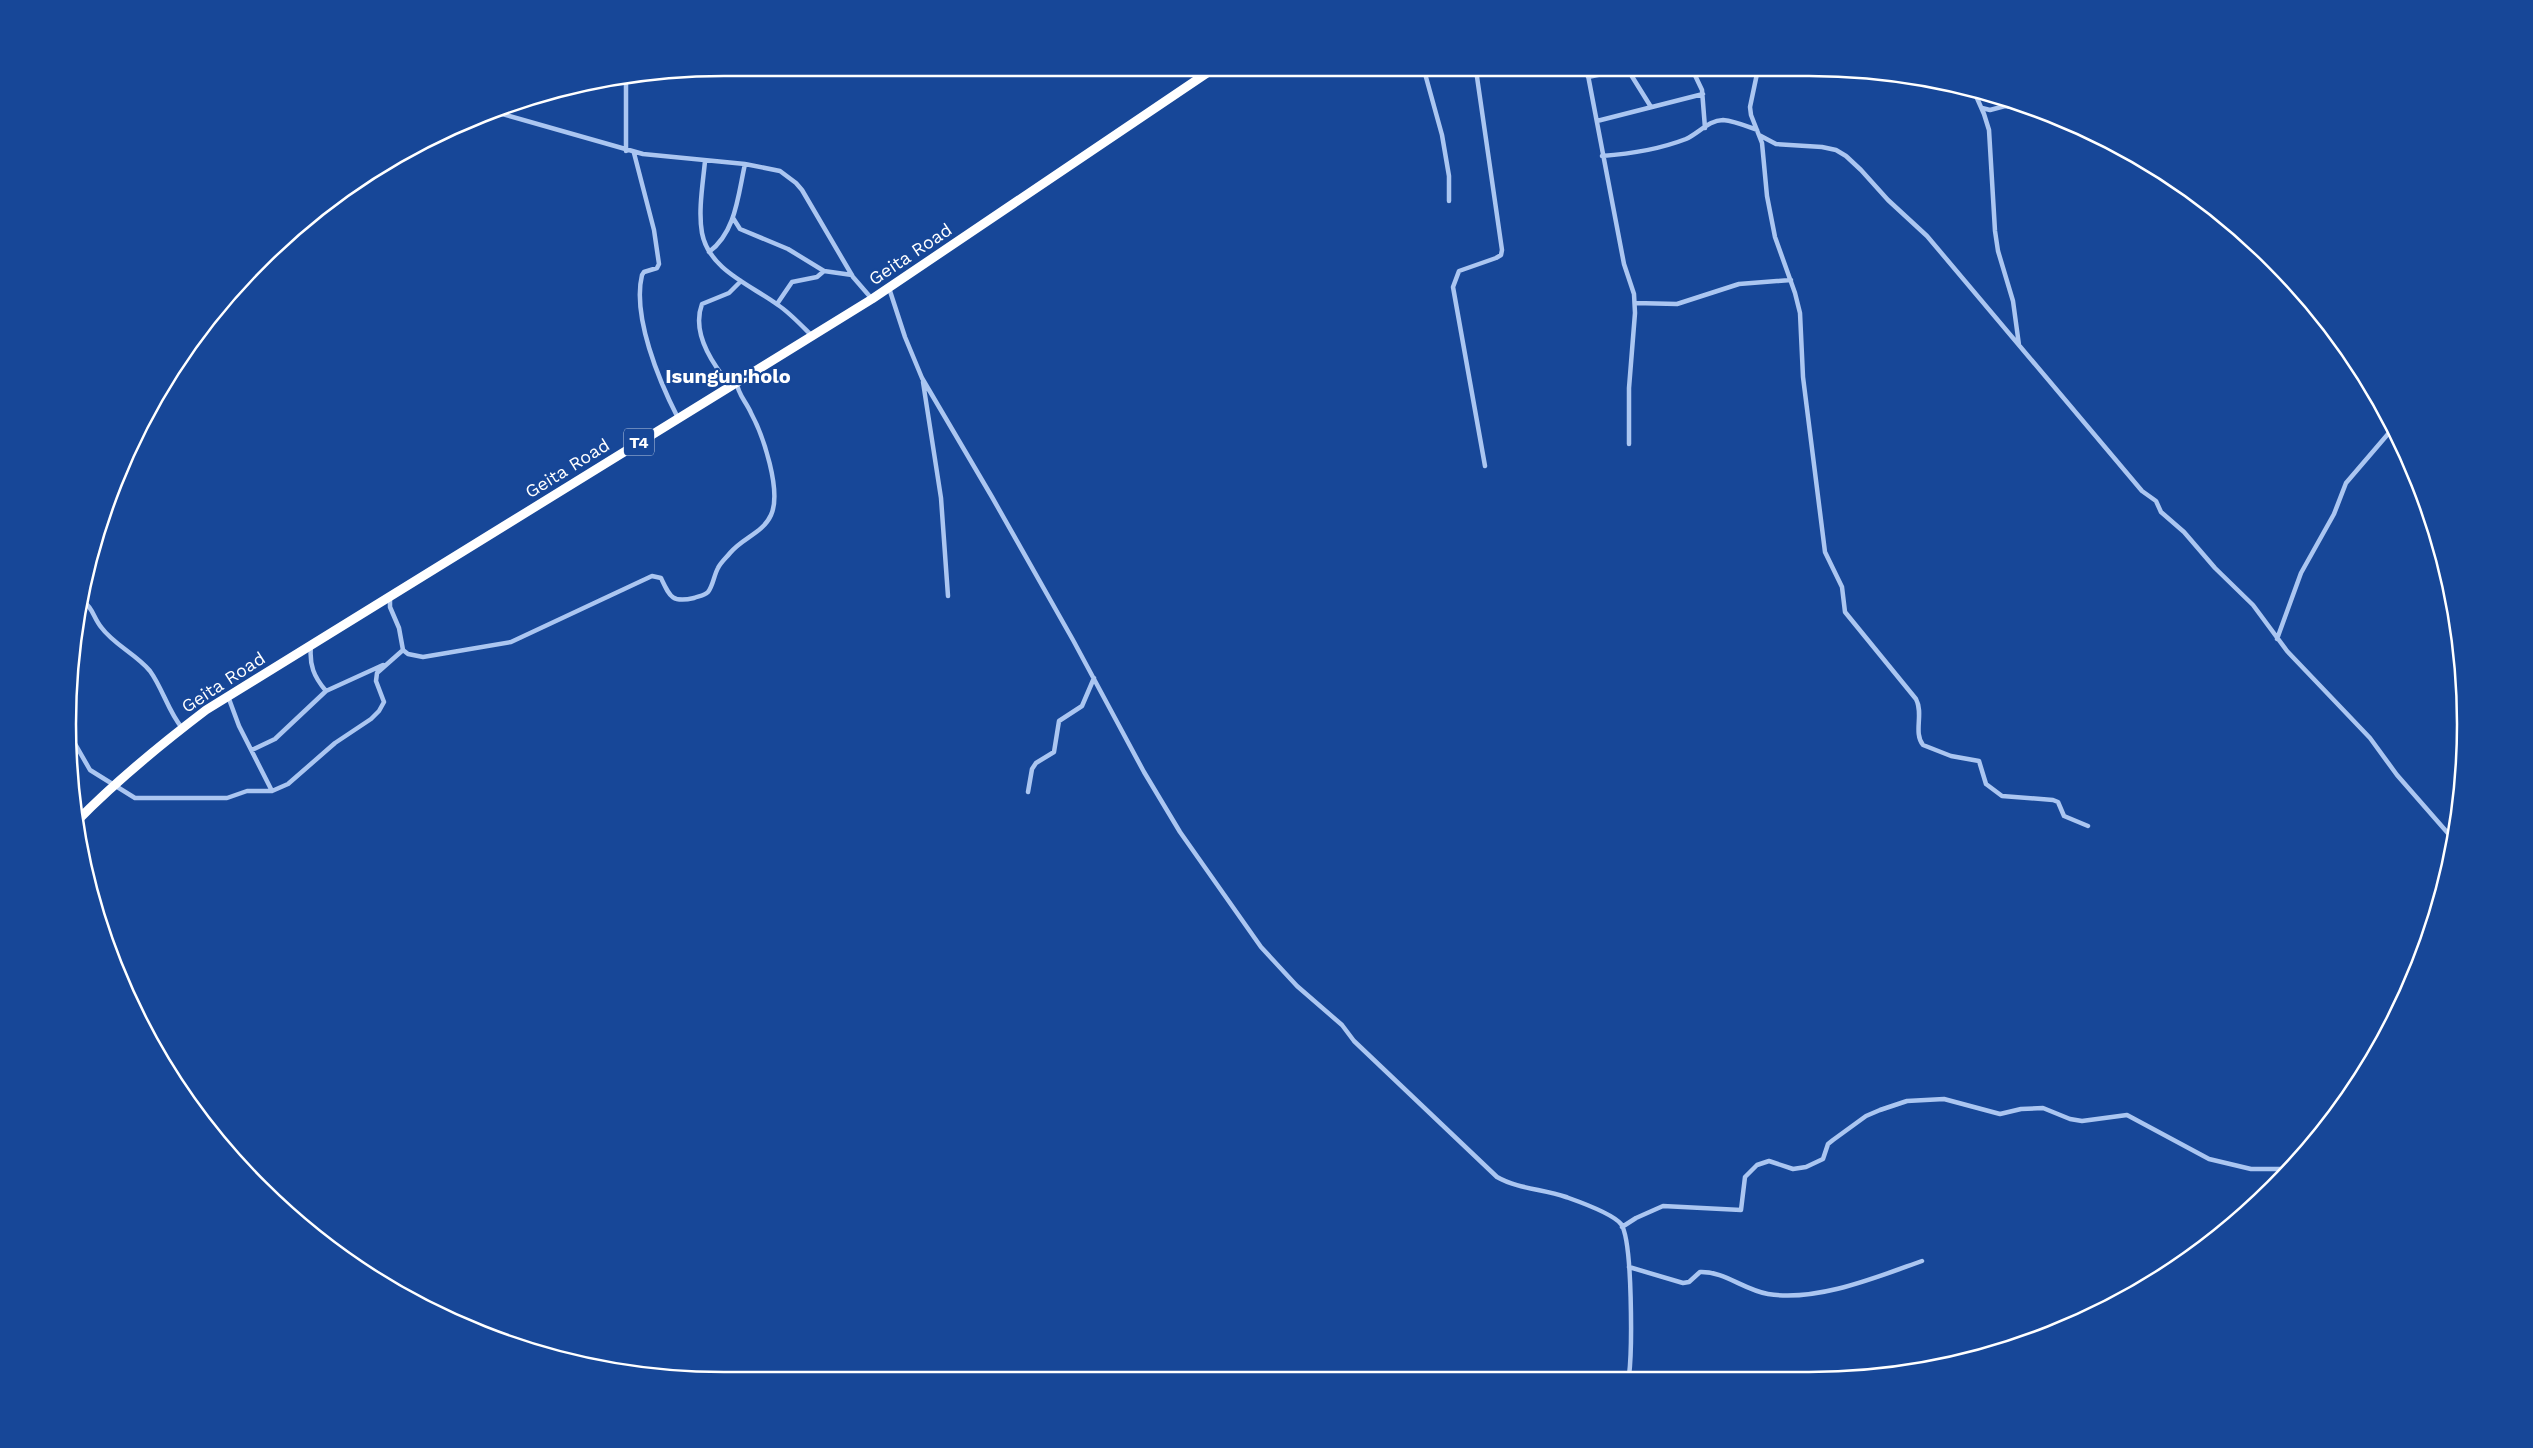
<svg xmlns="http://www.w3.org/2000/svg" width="2533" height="1448" font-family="'Work Sans',sans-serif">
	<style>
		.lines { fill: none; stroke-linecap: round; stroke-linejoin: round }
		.street { stroke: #abc6f1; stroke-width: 4.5 }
		.highway { stroke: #fff; stroke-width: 9 }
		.labels { text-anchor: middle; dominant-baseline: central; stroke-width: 4.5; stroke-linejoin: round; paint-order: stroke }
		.shield { fill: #174798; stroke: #b9c8e0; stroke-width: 1 }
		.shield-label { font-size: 16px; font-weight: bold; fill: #fff }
		.street-label { font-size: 18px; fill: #fff; stroke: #174798 }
		.quarter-label { font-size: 20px; font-weight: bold; fill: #fff; stroke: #174798 }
		.rim { fill: none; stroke: #fff; stroke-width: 2.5 }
	</style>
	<rect width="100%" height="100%" fill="#174798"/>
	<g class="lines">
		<!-- street -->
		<path class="street" d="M1692 69 1702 90 1705 128
			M1758 69 1750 107 1751 115 1762 143 1767 196 1775 237 1795 293 1800 313 1803 377 1825 552 1842 587 1845 612 1916 699C1924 714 1913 732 1923 745L1951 756 1979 761 1986 784 2002 796 2053 800 2058 802 2064 816 2088 826
			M1424 70 1442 135 1449 176V201
			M1476 70 1502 250 1501 255 1496 258 1459 271 1453 287 1485 466
			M1587 70 1624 264 1634 294 1635 313 1629 388V444
			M1628 70 1651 107
			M1588 77 1621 70
			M1973 89 1984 114 1989 130 1995 231 1998 251 2013 301 2019 345
			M1982 108 1990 110 2005 106 2025 109
			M492 111 643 154 745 164 780 171 796 183 802 190 853 277 872 299
			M1597 121 1703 94
			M1759 135 1776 144 1822 147 1836 150 1846 156 1861 170 1888 200 1927 236 2142 491 2156 501 2161 512 2184 532 2215 568 2253 605 2287 651 2370 738 2397 775 2453 839
			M626 151V76
			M634 153 654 230 659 264 657 268 644 272 642 275C632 316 659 381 678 418
			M1602 156C1630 154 1660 149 1686 139 1699 133 1709 120 1723 120 1735 121 1746 126 1757 130
			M705 161C703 183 698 211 702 233 709 270 751 285 778 305 790 313 801 325 812 336
			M733 218 740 229 788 249 824 271 852 275
			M709 252C736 232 738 195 745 164
			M889 288 905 337 922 378 992 497 1073 640 1144 772 1180 832 1261 947 1297 986 1342 1025 1354 1041 1497 1177C1518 1189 1543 1189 1566 1197 1580 1202 1612 1213 1621 1224 1633 1241 1632 1351 1629 1376
			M1635 303 1677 304 1739 284 1791 280
			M777 304 792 282 817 277 824 271
			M923 382 941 498 948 596
			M731 386C713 365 691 333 702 304L729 293 741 281
			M390 598V607L399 628 403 650 408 654 423 657 511 642 652 576 661 578C670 597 672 603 694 598 698 596 704 596 708 592 713 586 714 575 718 568 721 562 726 558 730 553 742 538 763 533 771 515 782 491 763 435 751 413 747 403 737 393 737 383
			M81 600C93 607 93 617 101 627 114 645 136 654 150 671 163 689 168 711 182 728
			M2277 639 2301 573 2334 514 2346 483 2394 427
			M311 646C309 665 314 677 326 691
			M230 697 229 699 239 726 272 791
			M70 735 90 770 135 798H227L247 791H272L288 784 335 743 371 719 379 711 384 702 376 681 377 673 403 650
			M252 750 275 739 326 691 383 665
			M1028 792 1032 769 1036 763 1054 752 1059 721 1082 706 1094 678
			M1622 1227 1636 1218 1663 1206 1741 1210 1745 1177 1757 1165 1769 1161 1793 1169 1806 1167 1823 1159 1828 1144 1833 1140 1866 1116 1880 1110 1907 1101 1944 1099 2000 1114 2021 1109 2043 1108 2070 1119 2082 1121 2127 1115 2209 1159 2251 1169H2288
			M1629 1267 1683 1283 1689 1282 1700 1272C1724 1271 1744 1290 1768 1294 1817 1302 1877 1277 1922 1261"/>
		<!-- highway -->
		<path class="highway" d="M76 822C116 781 160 745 206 710L872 299 1210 71"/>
	</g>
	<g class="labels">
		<!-- shield labels -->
		<rect class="shield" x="624" y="428.5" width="30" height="27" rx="4"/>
		<g class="shield-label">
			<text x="639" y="442">T4</text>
		</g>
		<!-- street labels -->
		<g class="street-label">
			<text transform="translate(910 254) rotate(-34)">Geita Road</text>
			<text transform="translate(567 468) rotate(-32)">Geita Road</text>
			<text transform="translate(223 682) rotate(-33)">Geita Road</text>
		</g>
		<!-- quarter labels -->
		<g class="quarter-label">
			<text x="728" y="376">Isungun'holo</text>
		</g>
	</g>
	<!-- crop -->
	<path d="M0 0H2533V1448H0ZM724 76H1809A648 648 0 0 1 2457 724V724A648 648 0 0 1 1809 1372H724A648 648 0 0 1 76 724V724A648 648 0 0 1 724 76Z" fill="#174798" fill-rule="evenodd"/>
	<path class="rim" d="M724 76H1809A648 648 0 0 1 2457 724V724A648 648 0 0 1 1809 1372H724A648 648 0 0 1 76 724V724A648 648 0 0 1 724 76Z"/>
</svg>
